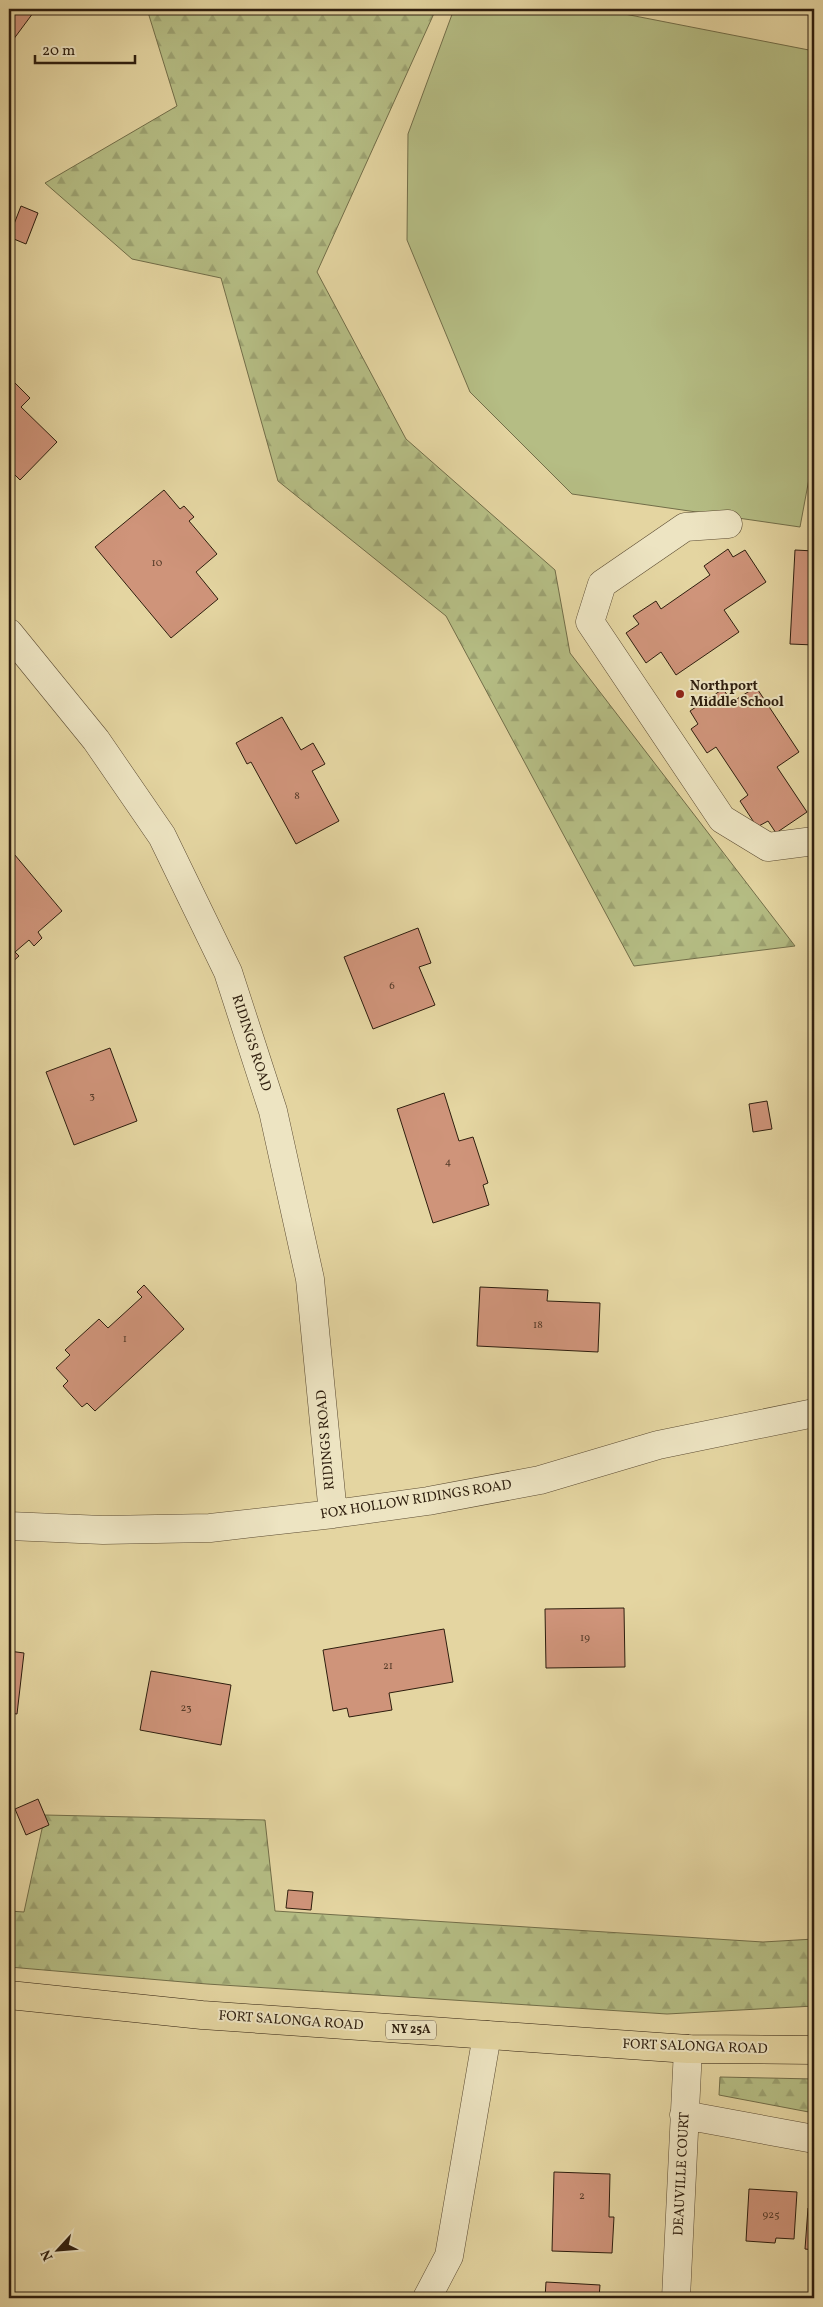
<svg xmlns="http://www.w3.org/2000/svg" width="823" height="2307" font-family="Vollkorn,serif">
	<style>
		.grass { fill: #b5bd84; stroke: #726e49 }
		.forest { fill: url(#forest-firs); stroke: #726e49 }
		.building { fill: #cf947a; stroke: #2e1e0e }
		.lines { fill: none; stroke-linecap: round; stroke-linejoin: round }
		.minor-casing { stroke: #5c4c33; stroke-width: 29 }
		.major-casing { stroke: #2e1e0e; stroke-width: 29 }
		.minor { stroke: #ede4c2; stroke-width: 28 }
		.major { stroke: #e4d5a1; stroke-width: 28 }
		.poi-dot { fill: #8f2418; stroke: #ede4c2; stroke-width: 2 }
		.labels { text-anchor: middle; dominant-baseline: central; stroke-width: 4; stroke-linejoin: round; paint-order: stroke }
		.number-label { font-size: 11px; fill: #563c29 }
		.shield { fill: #ede4c2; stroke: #675944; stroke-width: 1 }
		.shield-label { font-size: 12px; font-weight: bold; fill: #2e1e0e }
		.poi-label { font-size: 14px; font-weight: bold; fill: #2e1e0e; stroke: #ede4c2; text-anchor: start }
		.street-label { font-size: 14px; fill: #2e1e0e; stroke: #ede4c2 }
	</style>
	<defs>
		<pattern id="forest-firs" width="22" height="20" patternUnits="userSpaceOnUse" patternTransform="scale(1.25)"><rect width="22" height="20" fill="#b5bd84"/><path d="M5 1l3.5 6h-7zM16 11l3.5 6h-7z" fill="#9ca271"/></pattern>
	</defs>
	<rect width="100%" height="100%" fill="#e4d5a1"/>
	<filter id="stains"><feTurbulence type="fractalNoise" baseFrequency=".004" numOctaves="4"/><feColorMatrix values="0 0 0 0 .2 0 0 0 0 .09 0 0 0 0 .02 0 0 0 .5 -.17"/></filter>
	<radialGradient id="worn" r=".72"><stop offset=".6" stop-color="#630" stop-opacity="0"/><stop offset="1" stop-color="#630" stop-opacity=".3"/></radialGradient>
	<!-- grass -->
	<path class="grass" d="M454 9H599L814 51V452L800 527 572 494 470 392 407 240 408 134Z"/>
	<!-- forest -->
	<path class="forest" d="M147 9H436L317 272 406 439 555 570 570 653 795 946 634 966 446 616 278 481 221 278 132 259 45 183 177 106Z
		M45 1815 265 1820 275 1911 763 1942 814 1939V2006L667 2014 207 1984 9 1967V1911L24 1912Z
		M720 2077 814 2079V2113L719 2095Z"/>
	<!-- building -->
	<path class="building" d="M9 9H36L13 40 9 37Z
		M21 206 38 213 26 244 9 237Z
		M9 377 30 398 21 407 57 442 20 480 9 469Z
		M164 490 180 509 184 506 194 517 189 521 217 554 196 572 218 599 171 638 95 547Z
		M728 549 733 557 745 550 766 582 724 610 739 632 676 675 661 652 646 663 626 633 639 624 633 616 656 601 661 609 710 575 704 566Z
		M795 550 814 551V645L790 644Z
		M756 687 799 752 777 767 807 812 776 833 768 821 757 827 740 801 748 795 716 747 707 753 691 729 698 724 690 711 723 689 732 702Z
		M282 717 301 750 313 743 325 764 312 771 339 821 296 844 251 762 247 764 236 743Z
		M9 848 62 911 38 932 42 938 34 946 29 940 15 952 19 956 9 965Z
		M418 928 431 963 419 967 435 1005 373 1029 344 957Z
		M110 1048 137 1121 74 1145 46 1072Z
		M444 1093 459 1141 473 1137 488 1183 483 1185 489 1205 433 1223 397 1109Z
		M767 1101 772 1129 753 1132 749 1104Z
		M811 1214H814V1255Z
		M144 1285 184 1329 95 1411 87 1403 82 1407 63 1386 68 1381 56 1368 70 1355 65 1350 99 1319 108 1328 142 1297 137 1292Z
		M480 1287 548 1290 547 1301 600 1303 598 1352 477 1346Z
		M624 1608 625 1667 546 1668 545 1609Z
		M444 1629 453 1682 389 1693 392 1710 349 1717 347 1708 333 1711 323 1650Z
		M9 1651 24 1653 17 1714 9 1713Z
		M151 1671 231 1685 221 1745 140 1730Z
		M38 1799 49 1825 26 1835 15 1809Z
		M288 1890 313 1892 311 1910 286 1908Z
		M554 2172 610 2174 609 2217H614L612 2253 552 2251Z
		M749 2189 797 2192 794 2239 776 2238 775 2243 746 2241Z
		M808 2208 814 2209V2250L805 2249Z
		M546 2282 600 2285 599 2298H545Z"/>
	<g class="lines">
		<defs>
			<path id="minor" d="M728 524 685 527 602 584 590 622 722 819 768 847 814 841
				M9 633 96 740 162 836 228 972 273 1111 310 1279 333 1514
				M9 1526 103 1530 210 1528 333 1514 428 1501 540 1480 658 1445 814 1413
				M684 2115 814 2139
				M427 2298 449 2256 487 2035
				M676 2298 688 2049"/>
			<path id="major" d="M9 1995 202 2015 688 2049 814 2050"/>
		</defs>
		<!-- minor casing -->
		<use href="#minor" class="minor-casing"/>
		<!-- major casing -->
		<use href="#major" class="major-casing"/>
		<!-- minor -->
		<use href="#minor" class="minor"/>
		<!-- major -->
		<use href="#major" class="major"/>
	</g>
	<!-- markers -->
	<circle class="poi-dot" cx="680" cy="694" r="5"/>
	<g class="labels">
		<!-- number labels -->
		<g class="number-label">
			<text x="157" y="563">10</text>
			<text x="297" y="796">8</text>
			<text x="392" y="986">6</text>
			<text x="92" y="1096">3</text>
			<text x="448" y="1162">4</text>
			<text x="538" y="1325">18</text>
			<text x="125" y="1339">1</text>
			<text x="585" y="1638">19</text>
			<text x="388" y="1666">21</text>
			<text x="186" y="1708">23</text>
			<text x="582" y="2196">2</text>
			<text x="771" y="2215">925</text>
		</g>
		<!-- shield labels -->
		<rect class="shield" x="386" y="2020.5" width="50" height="19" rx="4"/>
		<g class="shield-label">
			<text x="411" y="2030">NY 25A</text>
		</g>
		<!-- poi labels -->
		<g class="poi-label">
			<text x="690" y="686">Northport<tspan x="690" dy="16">Middle School</tspan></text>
		</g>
		<!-- street labels -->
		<g class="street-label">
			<text transform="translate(251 1043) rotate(72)">RIDINGS ROAD</text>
			<text transform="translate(326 1440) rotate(-95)">RIDINGS ROAD</text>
			<text transform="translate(416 1500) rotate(-9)">FOX HOLLOW RIDINGS ROAD</text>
			<text transform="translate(291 2021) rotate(4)">FORT SALONGA ROAD</text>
			<text transform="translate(695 2047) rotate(2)">FORT SALONGA ROAD</text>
			<text transform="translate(682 2174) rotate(-87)">DEAUVILLE COURT</text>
		</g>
	</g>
	<!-- margin -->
	<rect width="823" height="2307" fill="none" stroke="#e4d5a1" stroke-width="30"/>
	<rect x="10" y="10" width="803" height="2287" fill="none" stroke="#2e1e0e" stroke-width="2.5"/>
	<rect x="15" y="15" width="793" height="2277" fill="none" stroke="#2e1e0e"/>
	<!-- north arrow -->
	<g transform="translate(58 2250) rotate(244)" stroke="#ede4c2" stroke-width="4" paint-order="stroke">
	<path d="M0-4L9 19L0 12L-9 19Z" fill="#2e1e0e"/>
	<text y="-8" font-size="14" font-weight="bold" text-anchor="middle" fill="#2e1e0e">N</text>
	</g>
	<!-- scale -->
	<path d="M35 55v8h100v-8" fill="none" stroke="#2e1e0e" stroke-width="2.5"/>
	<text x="42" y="55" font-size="15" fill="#2e1e0e" stroke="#ede4c2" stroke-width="4" paint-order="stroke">20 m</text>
	<rect width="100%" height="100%" filter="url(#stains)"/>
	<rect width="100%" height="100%" fill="url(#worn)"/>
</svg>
